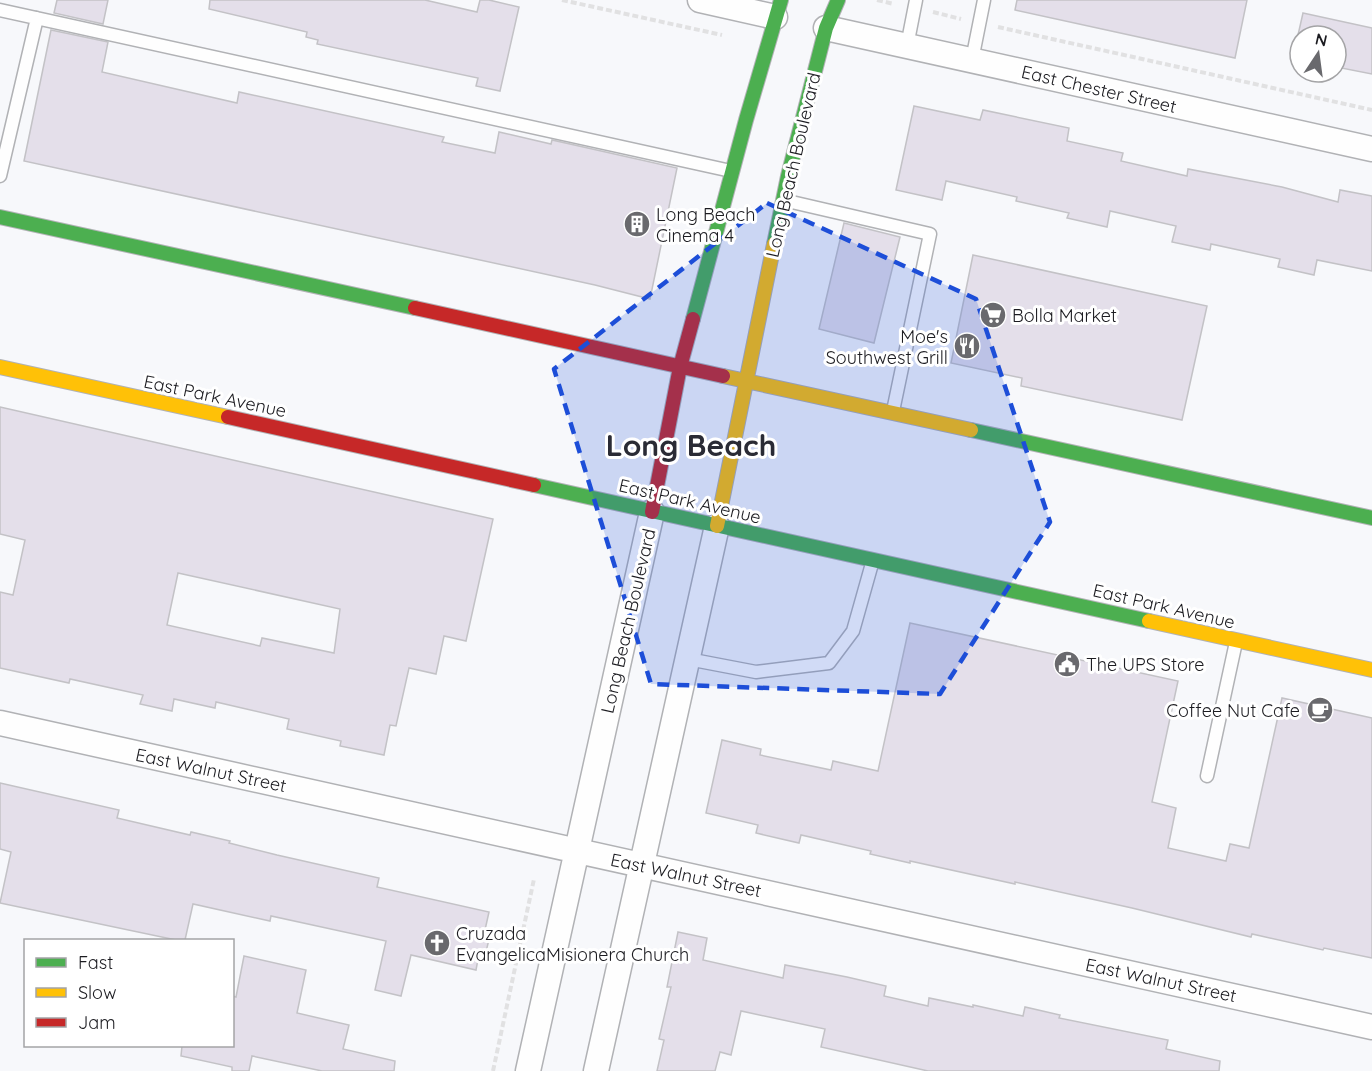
<svg xmlns="http://www.w3.org/2000/svg" width="1372" height="1071" font-family="Quicksand,sans-serif">
	<style>
		.building { fill: #e4dfea; stroke: #c3c2c6; stroke-width: 1.5; fill-rule: evenodd }
		.lines { fill: none; stroke-linecap: round; stroke-linejoin: round }
		.lane-casing { stroke: #b1b2b5; stroke-width: 15 }
		.street-casing { stroke: #b1b2b5; stroke-width: 27 }
		.fast-casing { stroke: #b1b2b5; stroke-width: 16 }
		.slow-casing { stroke: #b1b2b5; stroke-width: 16 }
		.jam-casing { stroke: #b1b2b5; stroke-width: 16 }
		.path { stroke: #e1e1e2; stroke-width: 4; stroke-dasharray: 6 3; stroke-linecap: butt }
		.lane { stroke: #fefefe; stroke-width: 12 }
		.street { stroke: #fefefe; stroke-width: 24 }
		.fast { stroke: #4caf50; stroke-width: 14 }
		.slow { stroke: #ffc107; stroke-width: 14 }
		.jam { stroke: #c62828; stroke-width: 14 }
		.marked { fill: #1d4ed8; fill-opacity: 0.2; stroke: #1d4ed8; stroke-width: 4.5; stroke-dasharray: 12 8; stroke-linejoin: round }
		.labels { text-anchor: middle; dominant-baseline: central; stroke-width: 6; stroke-linejoin: round; paint-order: stroke }
		.street-label { font-size: 18px; fill: #1c1c21; stroke: #fff }
		.poi-label { font-size: 18px; fill: #1c1c21; stroke: #fff; text-anchor: start }
		.town-label { font-size: 30px; font-weight: bold; fill: #2a2b35; stroke: #fff }
	</style>
	<rect width="100%" height="100%" fill="#f7f8fb"/>
	<!-- building -->
	<path class="building" d="M57 0H108L103 24 54 13Z
		M210 0H425L477 12 480 0H489L519 7 500 91 476 86 478 78 317 44 318 40 306 37 307 32 209 9Z
		M1017 0H1247L1235 58 1015 10Z
		M1303 13 1372 28V74L1336 67V36H1300V65L1294 63 1296 58 1293 57Z
		M51 30 108 42 102 72 237 103 239 92 444 137 442 142 495 153 499 132 551 144 552 140 677 168 650 299 595 285 24 161Z
		M914 106 980 120 983 110 1069 128 1067 141 1123 153 1121 161 1187 176 1188 169 1282 187 1338 202 1340 190 1372 196V271L1317 260 1314 275 1278 267 1280 259 1211 244 1210 250 1172 242 1176 226 1110 211 1107 227 1067 218 1069 213 1016 201 1017 197 946 181 942 200 896 190Z
		M844 223 900 237 874 343 819 329Z
		M973 255 1207 306 1182 420 1021 386 1022 378 951 363Z
		M0 407 493 519 466 641 444 636 436 674 409 668 396 726 390 725 384 755 340 746 341 741 287 729 289 719 216 702 215 708 174 699 172 711 140 704 143 695 70 679 69 683 0 668V592L13 595 25 540 0 534ZM178 573 340 609 334 653 262 638 260 646 167 625Z
		M910 623 1178 681 1152 802 1176 808 1168 848 1226 861 1230 844 1249 848 1282 698 1372 718V958L1324 948 1323 950 1252 934 1251 937 1132 908 1015 882V884L910 861V863L870 854 871 851 801 835 799 843 756 833 758 825 706 813 722 740 761 749 760 755 831 770 833 761 878 771Z
		M0 783 119 810 117 818 190 835 191 832 230 841 229 843 277 855 379 878 377 887 489 912 485 930 491 931 485 956 479 954 476 970 411 955 401 996 375 990 386 941 271 916 270 921 193 904 185 940H176L0 903 11 852 0 849Z
		M678 932 707 938 703 960 783 978 785 965 847 977 886 986 884 996 928 1006 929 998 973 1007V1005L1023 1016 1025 1007 1060 1015 1059 1018 1168 1040 1166 1049 1220 1061 1219 1071H928L821 1047 825 1029 741 1011 731 1055 720 1052 715 1071H657L664 1040 659 1039 671 987H667Z
		M244 956 306 970 297 1013 349 1025 343 1049 395 1061 394 1071H322L252 1056 249 1071H232V1067L181 1056 182 1046H232V996L236 997Z"/>
	<g class="lines">
		<defs>
			<path id="lane" d="M0 10 731 171
				M907 46 916 0
				M972 60 984 0
				M0 176 37 18
				M783 200 930 234 893 411
				M688 659 756 672 829 663 853 631 873 560
				M1207 776 1236 642"/>
			<path id="street" d="M700 0 775 17
				M826 28 1372 149
				M0 723 1372 1027
				M528 1071 652 512
				M596 1071 717 526"/>
			<path id="fast" d="M0 217 415 308
				M774 244 788 176 826 28 838 0
				M693 319 746 120 781 0
				M971 430 1372 518
				M534 485 1149 621"/>
			<path id="slow" d="M0 367 228 417
				M723 376 971 430
				M717 526 774 244
				M1149 621 1372 670"/>
			<path id="jam" d="M415 308 723 376
				M228 417 534 485
				M652 512 680 367 693 319"/>
		</defs>
		<!-- lane casing -->
		<use href="#lane" class="lane-casing"/>
		<!-- street casing -->
		<use href="#street" class="street-casing"/>
		<!-- fast casing -->
		<use href="#fast" class="fast-casing"/>
		<!-- slow casing -->
		<use href="#slow" class="slow-casing"/>
		<!-- jam casing -->
		<use href="#jam" class="jam-casing"/>
		<!-- path -->
		<path class="path" d="M562 0 722 35
			M877 0 894 4
			M933 12 961 19
			M998 27 1372 110
			M493 1071 534 879"/>
		<!-- lane -->
		<use href="#lane" class="lane"/>
		<!-- street -->
		<use href="#street" class="street"/>
		<!-- fast -->
		<use href="#fast" class="fast"/>
		<!-- slow -->
		<use href="#slow" class="slow"/>
		<!-- jam -->
		<use href="#jam" class="jam"/>
	</g>
	<!-- marked area -->
	<path class="marked" d="M767 203 976 299 1050 522 940 694 651 684 554 369Z"/>
	<!-- icons -->
	<defs>
		<symbol id="building-disc" viewBox="-11 -11 22 22"><circle r="9.5" fill="#69696d" stroke="#fff"/><path d="M-4-6H4V6H1V3H-1V6H-4ZM-2.5-4.3h1.7v1.8h-1.7ZM.8-4.3h1.7v1.8H.8ZM-2.5-1h1.7V.8h-1.7ZM.8-1h1.7V.8H.8Z" fill="#fff"/></symbol>
		<symbol id="supermarket-disc" viewBox="-11 -11 22 22"><circle r="9.5" fill="#69696d" stroke="#fff"/><path d="M-6-5.5h2.5l.6 2H6L4.5 2H-2.5L-4.4-4H-6ZM-1.5 3.2a1.3 1.3 0 1 0 .1 0ZM3 3.2a1.3 1.3 0 1 0 .1 0Z" fill="#fff"/></symbol>
		<symbol id="restaurant-disc" viewBox="-11 -11 22 22"><circle r="9.5" fill="#69696d" stroke="#fff"/><path d="M-5-6h1v4h1v-4h1v4h1v-4h1v5L-1.5 .5V6h-2V.5L-5-1ZM5-6V6H3V1.5H1.5Q1.5-4 5-6Z" fill="#fff"/></symbol>
		<symbol id="civic-disc" viewBox="-11 -11 22 22"><circle r="9.5" fill="#69696d" stroke="#fff"/><path d="M-.6-6.5H3V-4.5H.6V-3L4-1V1h2V6H-6V1h2V-1L-.6-3ZM-1.2 2.5V6h2.4V2.5Z" fill="#fff"/></symbol>
		<symbol id="cafe-disc" viewBox="-11 -11 22 22"><circle r="9.5" fill="#69696d" stroke="#fff"/><path d="M-5.5-4.5H6V0H3Q3 3.5 0 3.5H-2.5Q-5.5 3.5-5.5 0ZM3-3.2v2h1.7v-2ZM-6 4.5H4V6H-6Z" fill="#fff"/></symbol>
		<symbol id="church-disc" viewBox="-11 -11 22 22"><circle r="9.5" fill="#69696d" stroke="#fff"/><path d="M-1.2-6h2.4v3.5h3.3v2.4h-3.3V6h-2.4V-.1h-3.3v-2.4h3.3Z" fill="#fff"/></symbol>
	</defs>
	<g fill-rule="evenodd">
		<use href="#building-disc" x="622" y="209" width="30" height="30"/>
		<use href="#supermarket-disc" x="978" y="300" width="30" height="30"/>
		<use href="#restaurant-disc" x="952" y="331" width="30" height="30"/>
		<use href="#civic-disc" x="1052" y="649" width="30" height="30"/>
		<use href="#cafe-disc" x="1305" y="695" width="30" height="30"/>
		<use href="#church-disc" x="422" y="928" width="30" height="30"/>
	</g>
	<g class="labels">
		<!-- street labels -->
		<g class="street-label">
			<text transform="translate(1099 89) rotate(13)">East Chester Street</text>
			<text transform="translate(793 165) rotate(-77)">Long Beach Boulevard</text>
			<text transform="translate(215 396) rotate(12)">East Park Avenue</text>
			<text transform="translate(690 501) rotate(13)">East Park Avenue</text>
			<text transform="translate(1164 606) rotate(13)">East Park Avenue</text>
			<text transform="translate(628 621) rotate(-77)">Long Beach Boulevard</text>
			<text transform="translate(211 770) rotate(12)">East Walnut Street</text>
			<text transform="translate(686 875) rotate(12)">East Walnut Street</text>
			<text transform="translate(1161 980) rotate(12)">East Walnut Street</text>
		</g>
		<!-- poi labels -->
		<g class="poi-label">
			<text x="656" y="214">Long Beach<tspan x="656" dy="21">Cinema 4</tspan></text>
			<text x="1012" y="315">Bolla Market</text>
			<text x="948" y="336" text-anchor="end">Moe's<tspan x="948" dy="21">Southwest Grill</tspan></text>
			<text x="1086" y="664">The UPS Store</text>
			<text x="1300" y="710" text-anchor="end">Coffee Nut Cafe</text>
			<text x="456" y="933">Cruzada<tspan x="456" dy="21">EvangelicaMisionera Church</tspan></text>
		</g>
		<!-- town labels -->
		<g class="town-label">
			<text x="691" y="445">Long Beach</text>
		</g>
	</g>
	<!-- legend -->
	<rect x="24" y="939" width="210" height="108" fill="#ffffff" stroke="#a4a4a6" stroke-width="1.5"/>
	<rect x="36" y="958" width="30" height="9" fill="#4caf50" stroke="#a4a4a6" stroke-width="1.5"/>
	<text x="78" y="969" font-size="18" fill="#1c1c21">Fast</text>
	<rect x="36" y="988" width="30" height="9" fill="#ffc107" stroke="#a4a4a6" stroke-width="1.5"/>
	<text x="78" y="999" font-size="18" fill="#1c1c21">Slow</text>
	<rect x="36" y="1018" width="30" height="9" fill="#c62828" stroke="#a4a4a6" stroke-width="1.5"/>
	<text x="78" y="1029" font-size="18" fill="#1c1c21">Jam</text>
	<!-- north arrow -->
	<g transform="translate(1318 54) rotate(13)"><circle r="28" fill="#ffffff" stroke="#a4a4a6" stroke-width="1.5"/>
	<path d="M0-4.5L10 22L0 15L-10 22Z" fill="#69696d"/>
	<text y="-9" font-size="16" font-weight="bold" text-anchor="middle" fill="#1c1c21">N</text>
	</g>
</svg>
